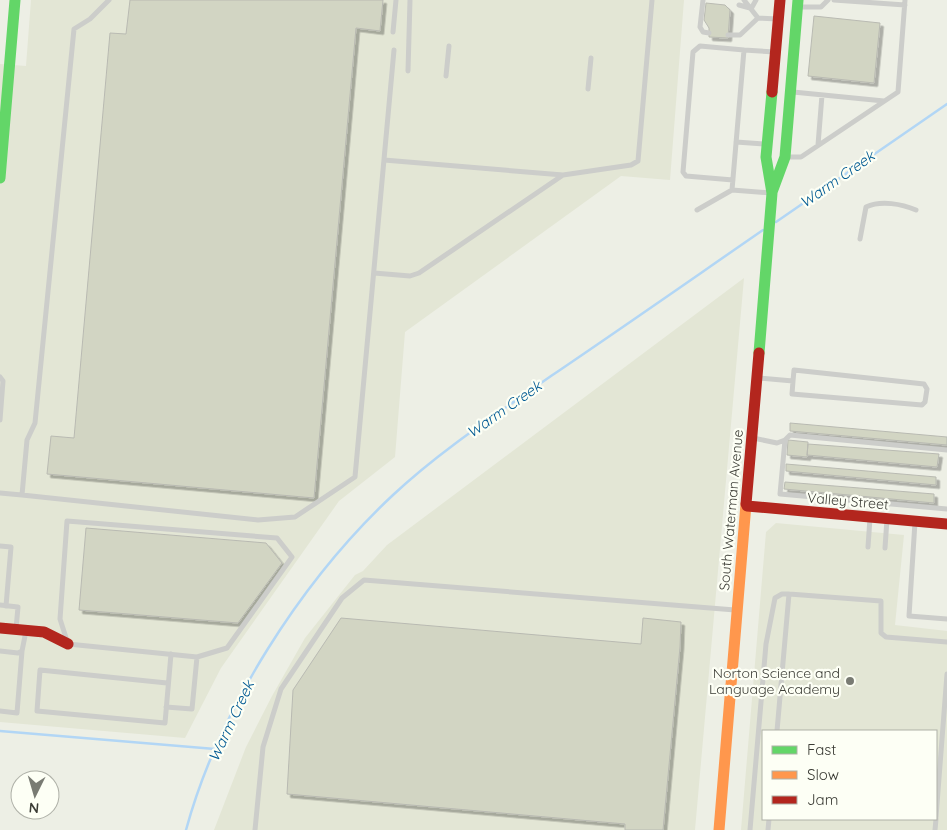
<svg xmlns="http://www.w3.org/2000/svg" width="947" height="830" font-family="Quicksand,sans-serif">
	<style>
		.built { fill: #e3e6d5; fill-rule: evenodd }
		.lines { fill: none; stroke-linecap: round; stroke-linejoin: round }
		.stream { stroke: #b2d6f5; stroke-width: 2.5 }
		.building { fill: #d2d5c3; stroke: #b9bab2; filter: url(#shadow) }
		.lane { stroke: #cccdca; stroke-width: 5 }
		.fast { stroke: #63d668; stroke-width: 11 }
		.slow { stroke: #ff974d; stroke-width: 11 }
		.jam { stroke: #b3261e; stroke-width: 11 }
		.poi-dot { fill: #797b73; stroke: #fdfff5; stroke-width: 2 }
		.labels { text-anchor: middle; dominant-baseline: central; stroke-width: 4.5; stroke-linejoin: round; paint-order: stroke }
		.street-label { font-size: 14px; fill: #3b3c35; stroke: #fdfff5 }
		.poi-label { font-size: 14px; fill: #3b3c35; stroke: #fdfff5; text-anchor: end }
		.water-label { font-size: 15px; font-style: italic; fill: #015a93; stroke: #fdfff5 }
	</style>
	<defs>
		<filter id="shadow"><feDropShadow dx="3.5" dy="3.5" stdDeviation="0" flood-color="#0004"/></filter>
	</defs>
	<rect width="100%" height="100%" fill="#edefe5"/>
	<!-- built -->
	<path class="built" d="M31 0H684L670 180 621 176 405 332 395 457 339 501 221 668 185 738 0 722V64L26 66Z
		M744 278 695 830H214L246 747 272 696 305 638 355 575 363 571 387 545Z
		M776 523 904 535 895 625 947 631V830H741L766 532ZM763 731H936V819H763Z"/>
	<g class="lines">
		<!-- stream -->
		<path class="stream" d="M776 222 947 104
			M0 731 215 749
			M186 830C219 709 302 580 393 495 441 450 497 414 551 376 622 328 692 279 763 230"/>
	</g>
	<!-- building -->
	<path class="building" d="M130 0H383L380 31 356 28 314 498 47 474 51 436 74 438 110 33 126 34Z
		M706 3 725 5 730 10 728 38 709 37V28L704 20Z
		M814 16 880 23 874 83 808 76Z
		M790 423 947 437V445L790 431Z
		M788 440 808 442 807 457 787 455Z
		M808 444 939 454 937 467 807 455Z
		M786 464 936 477V485L786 471Z
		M785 482 934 494V503L784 489Z
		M86 528 266 543 282 563 238 623 79 610Z
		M341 618 641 644 643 618 681 622 680 647 663 830H625V824L287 794 293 690Z"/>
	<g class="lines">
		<!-- lane -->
		<path class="lane" d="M109 0 90 19 74 29 35 423 27 440 22 495 258 520 295 517 355 477 394 50
			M703 0 700 27 703 32 709 33
			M744 0 758 18 778 19
			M834 0 905 5
			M739 5 750 8
			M798 7H821L828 0
			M751 9 756 0
			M393 32 396 0
			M728 35H740L758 18
			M408 71 410 0
			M446 76 449 46
			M588 89 591 58
			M793 92 884 101
			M736 142 764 144
			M818 145 822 95
			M786 157H801L898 92 905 0
			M384 160 563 175
			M733 180 686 176 683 172 693 52 700 46 744 50
			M771 193 732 190 744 50 775 52
			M697 210 732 190
			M860 239 866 207C881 200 902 204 916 210
			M374 273 410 276 419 273 563 175 631 165 638 161 652 0
			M0 377 3 381 0 420
			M758 378 793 381 792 394 922 405 925 402 927 389 924 384 794 370 793 381
			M753 438 777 443 785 440 790 435 947 450
			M785 440 780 494 947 509
			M0 493 22 495
			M67 521 277 538 292 557 227 648 197 657 68 644 60 619Z
			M915 522 909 616 947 619
			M0 546 11 547 6 606
			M868 547 870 518
			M885 548 887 519
			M0 605 18 607 16 629
			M0 651 18 653 22 651 26 631
			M167 683 40 670 37 711 165 723 171 654
			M166 707 192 709 197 657
			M0 711 17 713 22 651
			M777 731 789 594
			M936 817 947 674
			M255 830 263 747 281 689 342 598 364 580 735 610
			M750 830 766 644 775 598 782 594H789L881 601V633L886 637 947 642
			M768 830 769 819
			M935 830 936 819"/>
		<!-- fast -->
		<path class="fast" d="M0 178 15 0
			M772 192 785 157 798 0
			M759 353 772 193 766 157 772 92"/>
		<!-- slow -->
		<path class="slow" d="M719 830 746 504"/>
		<!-- jam -->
		<path class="jam" d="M772 92 780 0
			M746 504 759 353
			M747 506 947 524
			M0 628 44 632 68 644"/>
	</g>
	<!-- markers -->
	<circle class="poi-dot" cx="850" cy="681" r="5"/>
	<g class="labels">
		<!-- street labels -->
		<g class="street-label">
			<text transform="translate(848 501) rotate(5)">Valley Street</text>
			<text transform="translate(731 510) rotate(-85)">South Waterman Avenue</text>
		</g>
		<!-- poi labels -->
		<g class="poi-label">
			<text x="840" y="673">Norton Science and<tspan x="840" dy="16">Language Academy</tspan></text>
		</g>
		<!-- water labels -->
		<g class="water-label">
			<text transform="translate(837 179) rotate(-35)">Warm Creek</text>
			<text transform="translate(504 409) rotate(-35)">Warm Creek</text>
			<text transform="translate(231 721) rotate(-65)">Warm Creek</text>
		</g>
	</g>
	<!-- legend -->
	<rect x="762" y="730" width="175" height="90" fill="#fdfff5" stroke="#afb1a8"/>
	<rect x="772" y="746" width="25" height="8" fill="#63d668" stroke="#afb1a8"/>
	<text x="807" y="755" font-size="15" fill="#3b3c35">Fast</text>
	<rect x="772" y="771" width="25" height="8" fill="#ff974d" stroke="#afb1a8"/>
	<text x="807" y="780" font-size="15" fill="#3b3c35">Slow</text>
	<rect x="772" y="796" width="25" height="8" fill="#b3261e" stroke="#afb1a8"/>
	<text x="807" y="805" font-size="15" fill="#3b3c35">Jam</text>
	<!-- north arrow -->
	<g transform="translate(35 795) rotate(185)"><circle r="24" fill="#fdfff5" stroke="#afb1a8"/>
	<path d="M0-4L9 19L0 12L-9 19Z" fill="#797b73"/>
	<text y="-8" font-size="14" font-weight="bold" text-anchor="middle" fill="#3b3c35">N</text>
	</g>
</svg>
